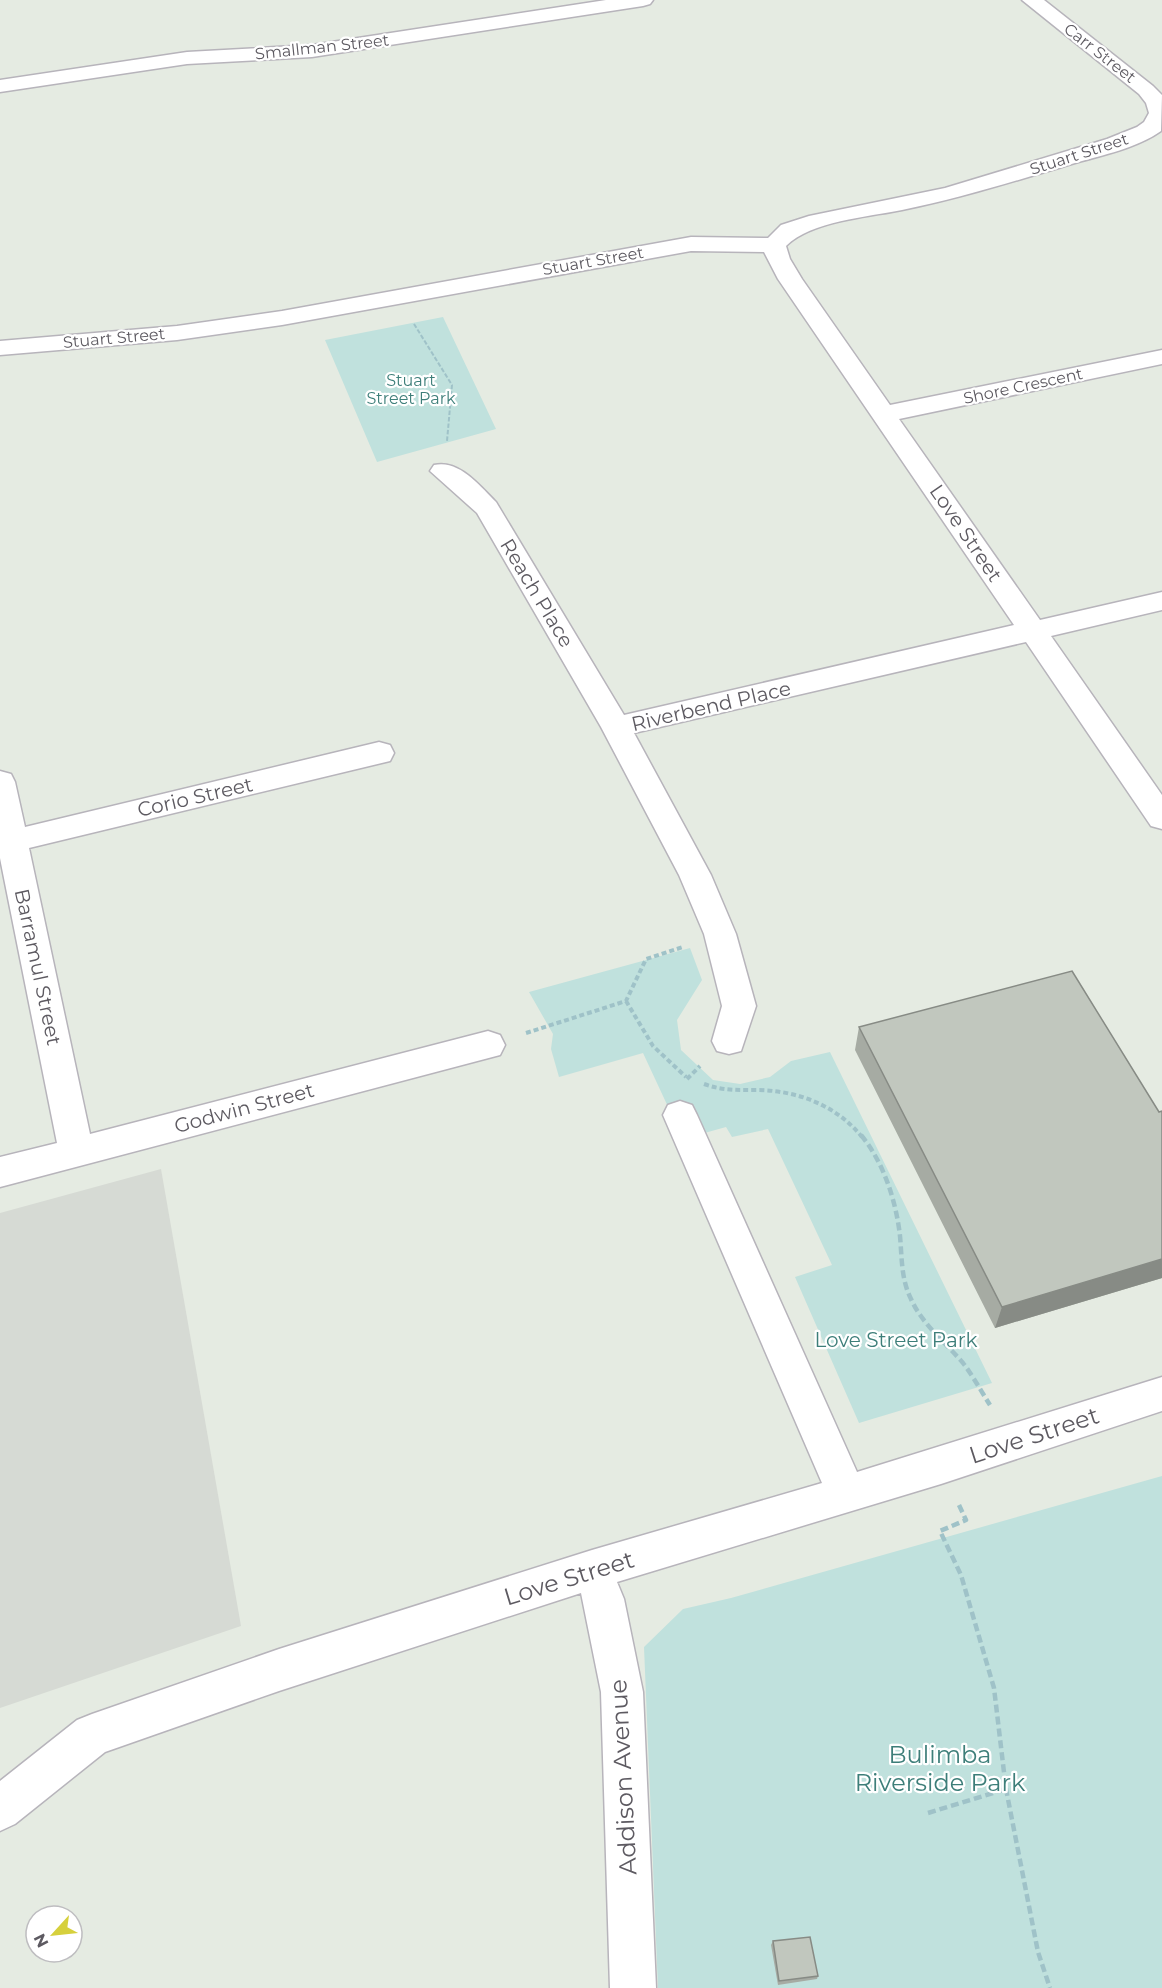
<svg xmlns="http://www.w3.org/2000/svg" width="1162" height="1988" font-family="Montserrat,sans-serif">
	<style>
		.industrial { fill: #d6dad4 }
		.green { fill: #c0e1dd }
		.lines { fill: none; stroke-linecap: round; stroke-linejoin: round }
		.minor-casing { stroke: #b7b4bb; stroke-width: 3 }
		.path-far2 { stroke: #9fc2c8; stroke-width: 2; stroke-dasharray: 4.5 2; stroke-linecap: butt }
		.path-far1 { stroke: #9fc2c8; stroke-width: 4; stroke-dasharray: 5 3; stroke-linecap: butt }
		.path { stroke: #9fc2c8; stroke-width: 4.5; stroke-dasharray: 8 4; stroke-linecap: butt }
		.minor { fill: #fff; fill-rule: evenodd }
		.wall { fill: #a6aba3 }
		.shaded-wall { fill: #878b85 }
		.building { fill: #c1c7be; stroke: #878b85; stroke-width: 1.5 }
		.labels { text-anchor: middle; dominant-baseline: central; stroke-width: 4.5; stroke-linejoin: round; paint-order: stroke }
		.far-street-label { font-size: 16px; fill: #5d5a61; stroke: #fff }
		.far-park-label { font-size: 16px; fill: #3d7e79; stroke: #fff }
		.street-label { font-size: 20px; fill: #5d5a61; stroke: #fff }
		.park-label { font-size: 20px; fill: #3d7e79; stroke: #fff }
		.near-street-label { font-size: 24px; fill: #5d5a61; stroke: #fff }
		.near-park-label { font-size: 24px; fill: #3d7e79; stroke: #fff }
	</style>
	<rect width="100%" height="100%" fill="#e5ebe2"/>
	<!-- industrial -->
	<path class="industrial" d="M161 1169 241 1626 0 1708V1213Z"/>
	<!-- green -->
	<path class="green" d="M443 317 496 429 377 462 325 340Z
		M690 948 702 980 677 1020 681 1050 713 1080 740 1084 770 1077 791 1061 830 1052 992 1383 859 1423 795 1277 832 1265 768 1129 732 1137 726 1127 683 1139 643 1053 559 1077 551 1049 553 1034 529 992Z
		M1162 1476V1988H658L644 1647 683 1609 731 1598Z"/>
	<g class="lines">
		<defs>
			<path id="minor" d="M606 0H653L650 4 643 6 312 57 187 64 0 92V80L187 52 312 45Z
				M1022 0H1044L1153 86 1162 95 1161 131C1137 148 1103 155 1075 163 1018 180 961 198 902 210 868 217 811 221 786 246L790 259 802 279 890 405 1162 350V364L899 419 1040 620 1162 592V610L1051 636 1162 795V829L1151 826 1026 642 634 733 711 875 736 934 756 1006 741 1051 729 1054 717 1051 712 1041 722 1006 704 934 679 875 601 727 477 513 430 471 434 465C459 459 480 486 496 502L624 715 1014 625 778 279 764 252 691 251 282 325 177 340 0 355V341L177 326 282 311 691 237 768 238 781 225 809 216 945 188 1107 139 1137 127 1144 122 1149 113 1146 103 1139 94Z
				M379 742 390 745 394 753 390 761 29 848 90 1134 488 1031 500 1035 505 1045 500 1055 0 1187V1157L57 1143 0 858V771L11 774 15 782 25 827Z
				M680 1101 692 1105 697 1115 857 1472 1162 1377V1411L941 1484 617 1582 624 1599 643 1692 656 1988H610L601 1692 581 1593 279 1691 105 1752 15 1824 0 1831V1781L77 1720 92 1714 279 1649 592 1550 822 1483 663 1115 668 1105Z"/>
		</defs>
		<!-- minor casing -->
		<use href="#minor" class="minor-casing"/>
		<!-- path-far2 -->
		<path class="path-far2" d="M414 324 452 385 447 441"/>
		<!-- path-far1 -->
		<path class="path-far1" d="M626 1001 653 1046 686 1077
			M526 1033 626 1001 646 959 683 947
			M687 1079 700 1066
			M704 1084C723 1091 740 1090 759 1090 799 1091 837 1106 862 1137"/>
		<!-- path -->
		<path class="path" d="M861 1135C884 1163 896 1201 900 1236 902 1258 901 1279 911 1299 922 1324 945 1342 963 1363 973 1376 981 1391 990 1405
			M959 1505 966 1520 940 1531 961 1575 994 1688 1006 1789 1038 1952 1050 1988
			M928 1813 1006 1789"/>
		<!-- minor -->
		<use href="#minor" class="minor"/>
	</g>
	<!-- wall -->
	<path class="wall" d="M859 1027 1159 1112 1162 1111V1278L995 1328 855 1050Z
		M773 1941 818 1976 817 1979 778 1985 771 1945Z"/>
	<!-- shaded-wall -->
	<path class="shaded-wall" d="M1162 1259V1278L995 1328 1002 1307Z"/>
	<!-- building -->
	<path class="building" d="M1072 971 1159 1112 1162 1111V1259L1002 1307 859 1027Z
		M810 1937 818 1976 779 1981 773 1941Z"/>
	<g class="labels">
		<!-- far-street labels -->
		<g class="far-street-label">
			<text transform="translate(322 47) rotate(-6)">Smallman Street</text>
			<text transform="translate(1100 53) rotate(38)">Carr Street</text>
			<text transform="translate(1079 154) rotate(-18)">Stuart Street</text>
			<text transform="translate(593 261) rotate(-10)">Stuart Street</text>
			<text transform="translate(114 338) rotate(-5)">Stuart Street</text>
			<text transform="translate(1023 386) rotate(-12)">Shore Crescent</text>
		</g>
		<!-- far-park labels -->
		<g class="far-park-label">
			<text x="411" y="380">Stuart<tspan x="411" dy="18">Street Park</tspan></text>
		</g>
		<!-- street labels -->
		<g class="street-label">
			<text transform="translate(966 533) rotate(56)">Love Street</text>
			<text transform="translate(537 593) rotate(59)">Reach Place</text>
			<text transform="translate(711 706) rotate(-13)">Riverbend Place</text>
			<text transform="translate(195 797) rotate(-13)">Corio Street</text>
			<text transform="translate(38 967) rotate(78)">Barramul Street</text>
			<text transform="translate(244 1108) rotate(-15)">Godwin Street</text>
		</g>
		<!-- park labels -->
		<g class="park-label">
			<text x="896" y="1340">Love Street Park</text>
		</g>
		<!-- near-street labels -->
		<g class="near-street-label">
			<text transform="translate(1034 1435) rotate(-18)">Love Street</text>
			<text transform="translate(569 1578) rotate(-17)">Love Street</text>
			<text transform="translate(623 1777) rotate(-93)">Addison Avenue</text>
		</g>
		<!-- near-park labels -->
		<g class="near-park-label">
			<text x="940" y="1754">Bulimba<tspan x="940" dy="28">Riverside Park</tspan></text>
		</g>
	</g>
	<!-- north arrow -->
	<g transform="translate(54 1934) rotate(243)"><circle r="28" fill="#ffffff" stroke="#bebdc0" stroke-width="1.5"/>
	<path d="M0-4.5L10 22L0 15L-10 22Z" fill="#d6d03d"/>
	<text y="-9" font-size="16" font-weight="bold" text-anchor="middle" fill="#5d5a61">N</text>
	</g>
</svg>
